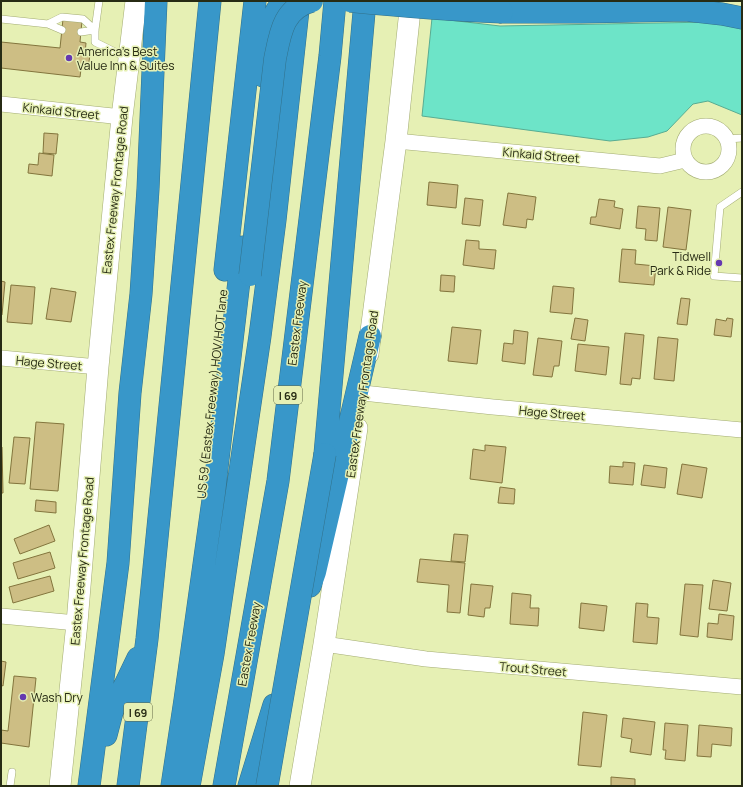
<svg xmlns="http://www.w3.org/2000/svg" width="743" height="787" font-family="Manrope,sans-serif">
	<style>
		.water { fill: #6de4c8; stroke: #58ac92 }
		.building { fill: #cdbe84; stroke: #83753d }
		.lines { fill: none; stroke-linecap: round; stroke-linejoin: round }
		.service-casing { stroke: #a3ac73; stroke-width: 8 }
		.minor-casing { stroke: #a3ac73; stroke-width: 16 }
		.secondary-casing { stroke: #a3ac73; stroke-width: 22 }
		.motorway-casing { stroke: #32718a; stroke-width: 23 }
		.service { stroke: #fff; stroke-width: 7 }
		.minor { stroke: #fff; stroke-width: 15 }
		.secondary { stroke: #fff; stroke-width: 21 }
		.motorway { stroke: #3897c9; stroke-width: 22 }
		.motorway-bridge-casing { stroke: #32718a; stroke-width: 23; stroke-linecap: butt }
		.motorway-bridge { stroke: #3897c9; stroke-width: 22 }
		.poi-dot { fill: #6538b0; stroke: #e6f0b4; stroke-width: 1.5 }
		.labels { text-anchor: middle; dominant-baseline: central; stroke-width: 3; stroke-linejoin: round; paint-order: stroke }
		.shield { fill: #e6f0b4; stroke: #606644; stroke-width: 1 }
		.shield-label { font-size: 11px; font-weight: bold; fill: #272b14 }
		.poi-label { font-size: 12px; fill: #272b14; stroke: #e6f0b4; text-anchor: start }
		.street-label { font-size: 12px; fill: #272b14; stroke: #e6f0b4 }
	</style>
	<rect width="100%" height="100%" fill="#e6f0b4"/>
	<!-- water -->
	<path class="water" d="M432 18 500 26 711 22 737 27 742 29V115L708 101 693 104 667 131 648 137 610 141 422 116Z"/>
	<!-- building -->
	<path class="building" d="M63 19 82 21 80 42 86 43 85 54H90L88 70 81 69 80 77 1 68V42L60 48Z
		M44 133 58 134 56 154 43 153Z
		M39 153 54 155 52 176 28 173 29 164 38 165Z
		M429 182 458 185 456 208 427 205Z
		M508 193 536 197 533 220 527 219 526 228 503 225Z
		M465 198 483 200 480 226 462 224Z
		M599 199 615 201 614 207 623 209 620 229 590 224 591 217H596Z
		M638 206 660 208 657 241 645 240 646 229 636 228Z
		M668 207 691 210 686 250 663 247Z
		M466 240 479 241V249L496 250 494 269 463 265Z
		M622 249 636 250 635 264 656 266 654 285 619 282Z
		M441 275 455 276 454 292 440 291Z
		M1 281 5 282 2 315H1Z
		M11 285 35 287 32 324 7 322Z
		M553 286 574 288 572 314 550 312Z
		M51 288 76 292 71 322 46 319Z
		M681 298 690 299 687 325 677 324Z
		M575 318 588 320 585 341 571 339Z
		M727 318 733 319 731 337 714 335 716 319 726 321Z
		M452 327 481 330 477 364 448 361Z
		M514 330 528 332 525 364 502 361 504 343 513 344Z
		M625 333 644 335 640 379 632 378 631 385 620 384Z
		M658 337 678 339 674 381 654 379Z
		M538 338 562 341 559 366H554L552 377 533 375Z
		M578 344 609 347 606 375 575 371Z
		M36 422 64 424 58 491 30 489Z
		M14 437 30 438 25 484 9 483Z
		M485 445 506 447 502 483 470 479 473 449 485 451Z
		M1 447H2L3 493H1Z
		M623 462 635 463 633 485 609 483 610 466 623 467Z
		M682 464 707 468 702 498 677 494Z
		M644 465 667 468 665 488 641 485Z
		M500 487 515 489 514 504 498 503Z
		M36 500 56 502V513L35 511Z
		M49 525 55 541 20 554 14 539Z
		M454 534 468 535 465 562 451 561Z
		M50 552 55 568 18 579 13 563Z
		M420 559 465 563 460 613 447 612 449 585 417 582Z
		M50 576 54 591 13 603 9 587Z
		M713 580 731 583 727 611 709 609Z
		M471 584 493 586 490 608H485L484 617 468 615Z
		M685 584 703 585 698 637 680 635Z
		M512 593 531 595 530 608H539L538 626 510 624Z
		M581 603 607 606 604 631 579 628Z
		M636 603 648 604 647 617 659 618 657 644 633 642Z
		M719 614 734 616 732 640 707 637 708 623 718 624Z
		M1 661 6 662 3 686 1 685Z
		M14 676 36 678 29 747 1 743V730L8 731Z
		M583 712 607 715 601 767 578 765Z
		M623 718 655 722 651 755 630 752 632 739 621 737Z
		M665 723 688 725 685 761 665 759 666 750H663Z
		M699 725 732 728 731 746 712 744 711 757 697 756Z
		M611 777 635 779V786H611Z"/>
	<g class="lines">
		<defs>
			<path id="service" d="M99 1 95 30V42L127 58
				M1 19 48 24 62 17 83 19 95 30
				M48 24 62 30
				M81 32 95 30
				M727 139 742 138
				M742 192 720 207 714 276 742 278
				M10 786 12 772"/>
			<path id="minor" d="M1 104 122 117
				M683 149a23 23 0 1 1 46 0a23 23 0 1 1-46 0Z
				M396 141 660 166 685 160
				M1 358 98 367
				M363 393 493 407 742 430
				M1 616 77 623
				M324 644 426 659 742 687"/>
			<path id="secondary" d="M368 354 396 141 411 1
				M60 786 77 623 98 367 122 117 136 1
				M300 786 324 644 357 428"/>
			<path id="motorway" d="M502 12H581L686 10 722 14 742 18
				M263 76C265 55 265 29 277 10 279 7 283 4 286 1
				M225 270 255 1
				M325 454 365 1
				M310 586 315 572 370 336
				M106 735 112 712 138 658
				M89 786 118 563 130 393 141 294 148 189 156 1
				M128 786 147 639 210 1
				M172 786 185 700 214 493 243 247
				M189 786 213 654 260 336 275 220 299 1
				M224 786 278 481 330 56 335 1
				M249 786 274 705"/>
		</defs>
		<!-- service casing -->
		<use href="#service" class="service-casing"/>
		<!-- minor casing -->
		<use href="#minor" class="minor-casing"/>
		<!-- secondary casing -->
		<use href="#secondary" class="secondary-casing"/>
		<!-- motorway casing -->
		<use href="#motorway" class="motorway-casing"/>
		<!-- service -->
		<use href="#service" class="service"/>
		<!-- minor -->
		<use href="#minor" class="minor"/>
		<!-- secondary -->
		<use href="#secondary" class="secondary"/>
		<!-- motorway -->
		<use href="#motorway" class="motorway"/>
		<defs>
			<path id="motorway-bridge" d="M350 1C401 6 451 10 502 12
				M250 275 275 59C280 34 283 8 312 1
				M267 786 325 454"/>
		</defs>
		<!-- motorway-bridge casing -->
		<use href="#motorway-bridge" class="motorway-bridge-casing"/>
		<!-- motorway-bridge -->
		<use href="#motorway-bridge" class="motorway-bridge"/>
	</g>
	<!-- markers -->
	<g class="poi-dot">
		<circle cx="69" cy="58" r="4"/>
		<circle cx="719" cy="263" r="4"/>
		<circle cx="23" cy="697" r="4"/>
	</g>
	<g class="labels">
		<!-- shield labels -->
		<g class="shield">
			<rect x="274" y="386" width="28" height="18" rx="3"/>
			<rect x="124" y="703" width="28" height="18" rx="3"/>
		</g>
		<g class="shield-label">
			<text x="288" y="395">I 69</text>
			<text x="138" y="712">I 69</text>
		</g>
		<!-- poi labels -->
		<g class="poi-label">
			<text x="77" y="51">America’s Best<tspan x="77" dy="14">Value Inn &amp; Suites</tspan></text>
			<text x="711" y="256" text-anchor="end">Tidwell<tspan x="711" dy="14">Park &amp; Ride</tspan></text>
			<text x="31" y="697">Wash Dry</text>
		</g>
		<!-- street labels -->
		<g class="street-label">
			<text transform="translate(61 111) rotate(6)">Kinkaid Street</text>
			<text transform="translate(541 155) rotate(5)">Kinkaid Street</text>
			<text transform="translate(115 190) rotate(-84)">Eastex Freeway Frontage Road</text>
			<text transform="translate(297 323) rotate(-83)">Eastex Freeway</text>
			<text transform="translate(49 363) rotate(5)">Hage Street</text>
			<text transform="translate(212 394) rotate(-84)">US 59 (Eastex Freeway) HOV/HOT lane</text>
			<text transform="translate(362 394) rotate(-82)">Eastex Freeway Frontage Road</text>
			<text transform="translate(552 413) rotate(5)">Hage Street</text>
			<text transform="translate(82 561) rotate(-85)">Eastex Freeway Frontage Road</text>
			<text transform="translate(249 644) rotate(-80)">Eastex Freeway</text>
			<text transform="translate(533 669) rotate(5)">Trout Street</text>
		</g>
	</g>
	<!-- border -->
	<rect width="743" height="787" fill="none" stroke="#272b14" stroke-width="4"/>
</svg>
